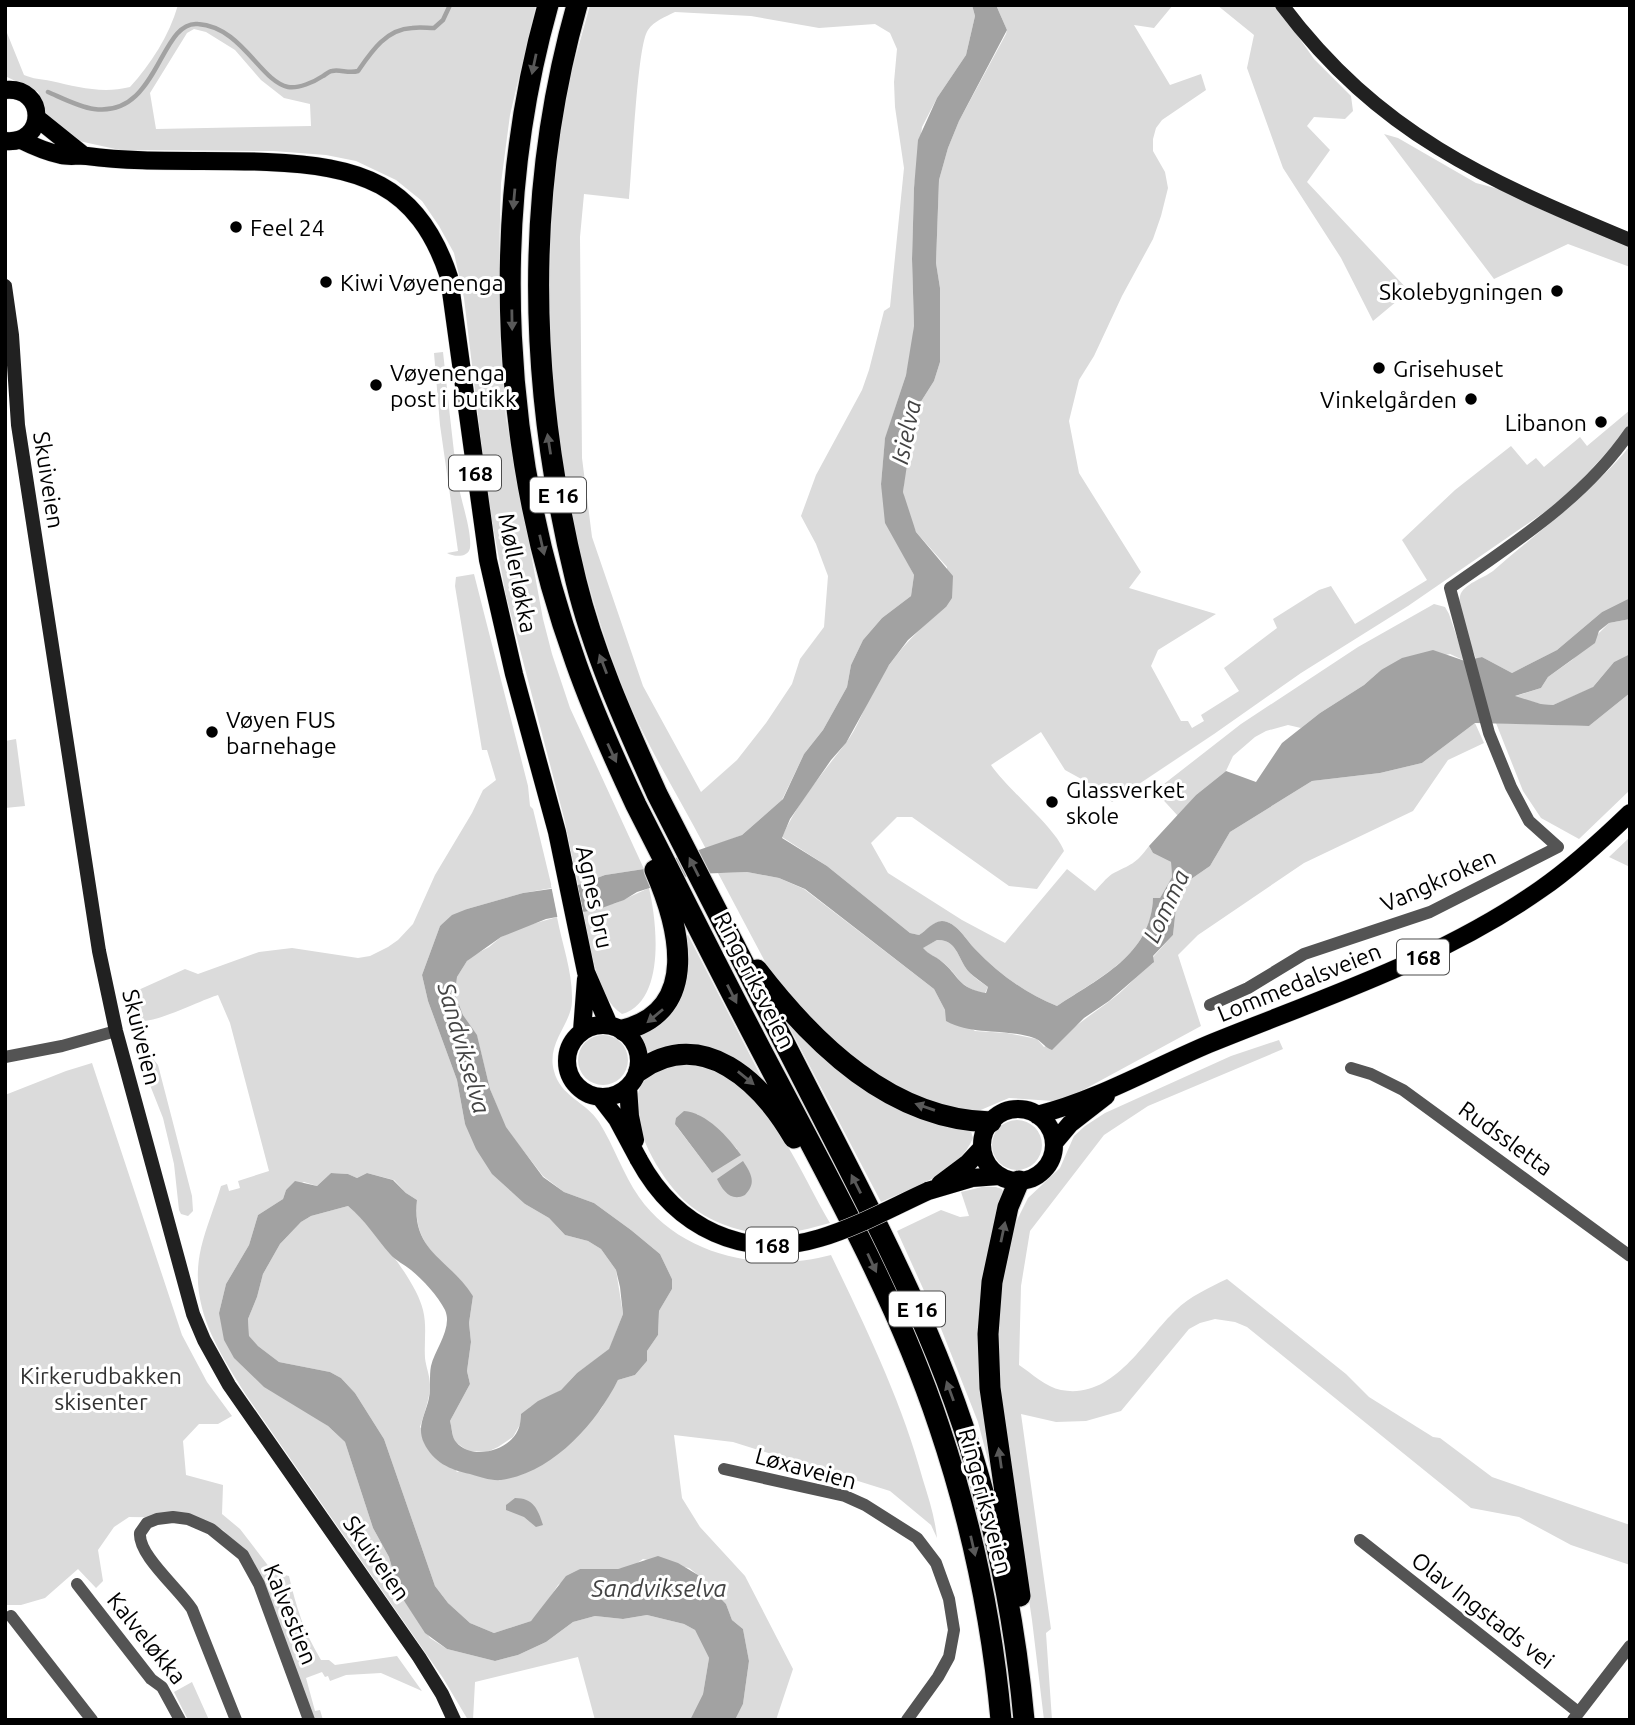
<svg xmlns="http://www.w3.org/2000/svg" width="1635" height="1725" font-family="Ubuntu,sans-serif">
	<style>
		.green { fill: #dbdbdb; fill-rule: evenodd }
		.water { fill: #a2a2a2; fill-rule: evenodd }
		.pier { fill: #fff }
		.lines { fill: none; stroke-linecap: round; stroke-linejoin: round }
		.stream { stroke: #a2a2a2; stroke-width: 4.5 }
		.primary-casing { stroke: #dbdbdb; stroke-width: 19 }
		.highway-casing { stroke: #dbdbdb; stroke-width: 23 }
		.street { stroke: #545454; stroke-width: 12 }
		.secondary { stroke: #212121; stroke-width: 14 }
		.primary { stroke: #000; stroke-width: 18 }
		.highway { stroke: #000; stroke-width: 21 }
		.primary-bridge-casing { stroke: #dbdbdb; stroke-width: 19; stroke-linecap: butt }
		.primary-bridge { stroke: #000; stroke-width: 18 }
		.oneway { fill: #595959 }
		.poi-dot { fill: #000; stroke: #fff; stroke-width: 2.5 }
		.labels { text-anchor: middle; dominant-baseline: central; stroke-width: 6; stroke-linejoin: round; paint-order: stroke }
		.shield { fill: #fff; stroke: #4c4c4c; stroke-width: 2 }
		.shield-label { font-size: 21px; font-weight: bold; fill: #000 }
		.poi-label { font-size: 23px; fill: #000; stroke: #fff; text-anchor: start }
		.street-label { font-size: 23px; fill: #000; stroke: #fff }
		.park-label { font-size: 23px; fill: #323232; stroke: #fff }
		.water-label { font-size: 24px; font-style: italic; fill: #434343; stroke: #fff }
	</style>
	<rect width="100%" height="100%" fill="#fff"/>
	<!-- green -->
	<path class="green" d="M178 5H536L510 115 501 183 499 258 500 341 506 418 543 619 552 654 570 708 644 869 605 875 578 885 564 818 506 596 488 500 464 298 454 253 439 226 422 201 396 180 356 161 326 155 273 151 120 150 79 141 47 115 38 92 5 76V28L24 75C33 79 41 79 51 81 78 87 102 94 130 87 151 64 169 36 178 5ZM194 29 206 32 235 50 261 80 284 98 310 104 311 126 156 129 150 93 187 33Z
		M590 5H972L975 16 966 55 937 98 922 127 914 188 912 259 914 326 912 350 906 375 885 439 881 484 903 554 914 575 911 596 882 618 863 640 851 665 847 687 823 730 804 754 782 800 742 835 706 849C678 795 644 742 622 685 551 503 534 300 564 108 570 73 581 39 590 5ZM675 12 751 16 819 28 875 24 890 33 897 49 894 82 895 107 904 168 890 307 884 311 869 370 862 390 816 475 801 516 816 544 828 576 824 627 800 659 792 684 766 723 737 760 701 792 643 686 592 537 582 458 580 237 584 194 629 199C632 172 637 44 648 30 654 21 665 17 675 12Z
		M996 5H1173L1154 28 1134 25 1170 85 1201 74 1206 90 1162 120 1156 128 1153 139V151L1165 172 1168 188 1161 216 1153 239 1122 296 1094 356 1079 380 1069 421 1079 473 1141 572 1129 588 1216 614 1158 650 1151 666 1181 721H1188L1192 728 1204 721 1201 715 1239 691 1224 668 1277 628 1273 619 1319 590 1331 586 1355 624 1427 580 1402 540 1455 490 1511 446 1527 465 1536 458 1544 467 1580 437 1587 446 1630 410V423L1618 440 1565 498 1408 606 1301 673 1214 734 1112 802 1094 786 1065 770 1041 732 991 765C1008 790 1056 828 1064 851L1037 889 1009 886 912 817H897L871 843 888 873 962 920 1005 943 1067 869 1095 891C1100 886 1106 878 1112 874 1131 864 1135 865 1149 846L1153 853 1171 862 1172 877 1160 898 1153 899C1151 955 1098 978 1057 1006 1025 993 999 974 975 949 967 941 956 921 942 921 933 922 926 931 919 935L910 933 827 866 782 837C797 803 822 774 845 744 858 728 865 705 875 687 895 653 916 631 946 607L947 567 916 532 907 511 903 492 907 455 915 411 934 381 940 362V288L936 263 939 180 948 148 959 121 1006 34 1007 30Z
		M1217 5H1276L1314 59 1351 96 1353 111 1345 119 1314 117 1307 126 1330 150 1307 182 1409 291 1373 321 1341 258 1283 168 1247 68 1254 35Z
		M1384 134 1398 138 1476 183 1499 189 1547 212 1630 246V267L1568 244 1494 279Z
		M443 352C448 396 452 440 458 483 461 501 472 531 470 548 468 558 454 557 447 553L458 551 440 425 434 353Z
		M1630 446V598L1602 612 1557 650 1512 673 1482 657 1476 659C1471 644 1456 610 1460 596 1463 584 1484 578 1493 571 1540 530 1590 494 1630 446Z
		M474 574 528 786 530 806 533 809 552 888 523 893 467 909 440 926 422 975 428 1001 457 1080 465 1124 525 1204 549 1218 565 1235 588 1241 601 1249 616 1270 623 1314 609 1350 577 1373 561 1390 530 1407 513 1437 498 1447 487 1452 468 1451 454 1441 450 1421 470 1384 467 1371 471 1342 469 1323 473 1296C447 1259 412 1251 417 1200L406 1193 394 1180 367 1173 357 1178 348 1174 331 1173 317 1186 304 1182 286 1190 283 1199 258 1215 249 1245 226 1284 219 1313 308 1412 328 1426 345 1442 373 1528 389 1557 399 1593 430 1638 447 1649 495 1661 518 1655 546 1642 573 1622 595 1616 623 1619 647 1615 684 1624 695 1630 709 1658 703 1694 690 1720H595L578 1657 475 1682 473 1720H468L443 1678 246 1395C217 1349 188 1305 201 1248 206 1227 215 1206 221 1186L227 1184 229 1191 240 1188 238 1181 269 1171 230 1023 218 995C203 999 151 1026 139 1020 133 1016 129 1003 125 996L185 969 198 974 259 952 292 948 358 958 370 956 388 947 398 940 413 924 435 875 472 813 483 790 496 780 487 750H482L455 586 456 577Z
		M1434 604 1445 607 1449 614 1465 661 1450 654 1381 670 1364 685 1320 713 1301 728 1288 725 1266 731 1255 737 1233 756 1226 771 1196 795 1178 816 1155 791 1241 724 1358 647Z
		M1630 619V654L1614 662 1592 688 1553 705 1541 704 1513 697 1541 688 1548 677 1572 660 1609 623Z
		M1630 693V790L1579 839 1541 818 1523 791 1496 723 1589 726Z
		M1475 723 1484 743 1448 760 1413 811 1304 863 1198 935 1178 955 1201 1026 1072 1096 1053 1101 1009 1098 976 1112 966 1111 923 1098 894 1084 834 1045 771 973 718 873 747 872 779 878 804 889 934 989 945 1010 975 1031 1007 1033 1037 1039 1044 1047C1066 1034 1086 1018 1107 1003 1124 991 1137 975 1153 963V957L1173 935 1176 908 1181 886 1210 866 1230 832 1312 781 1380 773 1422 763Z
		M16 739 25 806 5 808V741Z
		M1630 837V867L1609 857Z
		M649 888C657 922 666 1001 622 1014 595 997 590 941 583 911L616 903Z
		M557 917C562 944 573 973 572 1001 572 1023 546 1043 554 1071 560 1096 586 1102 599 1122 614 1146 623 1174 639 1197 681 1257 765 1273 831 1255 866 1328 902 1402 923 1480 929 1499 935 1518 937 1538L931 1525 890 1491 733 1442 674 1435 682 1498 700 1527 745 1576 793 1669 776 1720H735L743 1704 749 1661 743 1629 732 1620 726 1604 698 1575 689 1568 643 1559 633 1566 618 1569H580L558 1585 544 1607 531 1621 494 1633 470 1623 448 1603 435 1586 384 1439 355 1393 341 1378 330 1372 279 1362 258 1346 249 1337 248 1319 257 1297 263 1274 280 1244 301 1222 311 1216 348 1206C372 1226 416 1280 423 1310 427 1326 424 1342 425 1358 426 1367 430 1376 430 1385 430 1399 424 1413 420 1427L457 1472 582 1430 601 1409 618 1380 635 1375 647 1361V1351L658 1335 659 1311 672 1289V1279L660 1254 631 1230 594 1203 564 1192 543 1176 519 1145 505 1127 490 1089 477 1036 463 1015 455 994 457 977 467 961 474 955 489 947 501 937 522 927Z
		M688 935 766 1086 678 1046 646 1052 641 1035 659 1026 670 1010 684 937Z
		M937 940C958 939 958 961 970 973 975 978 982 983 988 987L985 993C957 988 960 975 941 961 934 956 928 954 922 948Z
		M784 1017 811 1046 970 1128 973 1138C958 1174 914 1187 881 1202Z
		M578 1060a25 25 0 1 1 50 0a25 25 0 1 1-50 0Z
		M1279 1040 1283 1049 1148 1106 1104 1135 1030 1231 1021 1286 1019 1365C1031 1373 1046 1387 1061 1390 1114 1400 1143 1341 1176 1310 1189 1297 1210 1287 1227 1279L1346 1374 1369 1397 1433 1437 1440 1438 1492 1477 1630 1525V1565L1571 1545 1519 1517 1471 1508 1247 1327 1235 1322 1215 1319 1200 1323 1189 1329 1121 1411 1086 1421 1056 1422 1021 1414 1051 1629 1046 1633 1052 1720H1044L1032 1620 1002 1419 997 1328 1003 1279 1015 1224 1028 1198 1060 1168 1074 1136 1085 1126 1105 1113 1231 1056Z
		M139 1048 146 1050 158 1065 192 1196 193 1211 188 1216 181 1214 179 1210 174 1164 163 1118 146 1075Z
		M92 1063 182 1335 207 1382 232 1416 218 1424H199L183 1441 186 1475 223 1485 222 1514 240 1529 273 1572 289 1576C296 1607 304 1632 321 1660H329L335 1665 397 1656 422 1691 381 1673 346 1675 330 1681 328 1676 325 1677 322 1672 306 1678 315 1711 320 1710 323 1720H312L245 1554 223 1530 196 1518 129 1517 114 1527 98 1550 103 1581 96 1588 78 1569 45 1598 21 1605H5V1095L66 1071Z
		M687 1064C700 1067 712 1069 724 1076 774 1103 802 1176 830 1223 801 1231 775 1238 745 1231 727 1227 707 1219 692 1207 662 1185 612 1104 651 1073 661 1065 676 1066 687 1064ZM697 1114 716 1128 737 1149 712 1173 677 1127Z
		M992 1145a25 25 0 1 1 50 0a25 25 0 1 1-50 0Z
		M982 1187H996L1002 1189 1003 1195 994 1483 978 1422 940 1326 897 1231 941 1210 960 1217 969 1216 961 1192Z
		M192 1682 209 1720H188L174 1692Z"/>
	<!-- water -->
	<path class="water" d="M972 5H996L1007 30 959 121 948 148 939 180 936 263 940 288V362L934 381 915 411 903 492 916 532 953 576 952 598 946 607 908 640 889 665 846 743 831 760 790 819 782 838 827 866 910 933 919 935C926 931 933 921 942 921 956 921 967 941 975 949 999 974 1025 993 1057 1006 1099 978 1151 955 1153 898H1160L1172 877 1171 862 1153 853 1149 846 1196 795 1226 771 1256 782 1282 743 1320 713 1364 685 1381 670 1402 658 1433 650 1465 661 1482 657 1512 673 1557 650 1602 612 1630 598V619L1609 623 1599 631 1595 643 1548 677 1541 688 1515 696 1541 704 1553 705 1593 687 1614 662 1630 654V693L1589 726 1475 723 1422 763 1380 773 1312 781 1230 832 1210 866 1181 886 1176 908 1173 935 1153 956 1154 962 1109 1001 1084 1018 1052 1050C1044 1047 1041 1040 1034 1038 1005 1028 974 1036 946 1021L945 1010 934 989 805 889 779 878 747 872 694 874 637 892 624 900 599 909 546 919 501 937 467 961 457 977 455 994 463 1015 477 1035 490 1089 506 1127 543 1177 564 1192 594 1203 631 1230 660 1254 672 1279V1289L659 1311 658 1335 647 1351V1361L635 1375 618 1380C596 1424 552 1473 501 1480 492 1481 479 1477 470 1474 450 1470 433 1462 424 1443 416 1426 426 1414 429 1398 431 1387 429 1376 431 1366 435 1349 453 1328 445 1310 438 1296 423 1280 411 1270 404 1264 396 1261 390 1254 376 1238 365 1220 348 1206L311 1216 301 1222 280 1244 263 1274 257 1297 248 1319 249 1336 258 1346 279 1362 330 1372 341 1378 355 1393 384 1439 435 1586 448 1603 470 1623 494 1633 531 1621 566 1576 580 1569H618L658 1556 678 1563 698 1575 726 1604 732 1620 743 1629 749 1661 743 1704 735 1720H690L703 1694 709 1658 695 1630 684 1624 647 1615 623 1619 595 1616 573 1622 546 1642 518 1655 495 1661 447 1649 425 1633 399 1593 389 1557 373 1528 345 1442 328 1426 264 1387 234 1358 224 1340 219 1313 226 1284 249 1245 258 1215 283 1199 286 1190 295 1181 317 1186 331 1173 348 1174 357 1178 367 1173 393 1180 406 1193 417 1200C411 1252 449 1258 473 1296L469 1323 471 1342 467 1371 470 1384 450 1421C452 1428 452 1438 456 1442 472 1461 509 1451 518 1430 520 1426 521 1419 521 1414L538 1401 561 1390 577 1373 609 1349 623 1314 620 1287 616 1270 601 1249 588 1241 565 1235 549 1218 525 1204 492 1174 476 1149 465 1124 457 1080 428 1001 422 975 440 926 452 915 467 909 523 893 578 885 605 875 644 869 742 835 783 799 804 754 823 730 847 687 851 665 863 640 882 618 911 596 914 575 885 523 881 484 885 438 906 375 914 326 912 259 914 188 918 140 937 98 966 55 975 16ZM937 940C958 939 958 961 970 973 975 978 982 982 988 987L986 993C957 988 960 976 941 961 935 956 929 955 923 948Z
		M684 1111C706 1112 729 1138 741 1155L712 1173 675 1124 676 1118Z
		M743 1161C751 1173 757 1183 745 1195 731 1202 723 1191 717 1179Z
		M515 1498C533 1498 538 1509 543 1525L536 1527 524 1517 506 1510V1505Z"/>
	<!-- pier -->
	<path class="pier" d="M577 882 584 915 558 920 551 885Z"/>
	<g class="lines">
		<!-- stream -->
		<path class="stream" d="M48 92C62 98 79 107 94 109 159 118 159 20 198 24 242 27 260 81 288 87 298 89 314 82 323 76 325 75 329 71 332 71 340 69 349 74 358 71 371 52 386 29 412 28 420 27 427 28 434 28L443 20 450 5"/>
		<defs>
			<path id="primary" d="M5 90C47 86 47 145 5 141
				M37 118 83 155
				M21 140C33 146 47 152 61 155 69 157 78 155 87 156 146 164 208 159 267 162 358 166 418 182 449 277L488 560 514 674 557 832 586 972 609 1025
				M567 1061a36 36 0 1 1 72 0a36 36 0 1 1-72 0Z
				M582 1031 586 979
				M628 1087 630 1116 635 1140
				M600 1097 617 1119 639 1160
				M982 1145a36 36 0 1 1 72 0a36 36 0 1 1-72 0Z
				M1037 1115C1097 1100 1152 1068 1209 1044 1322 998 1440 960 1541 889 1573 867 1602 840 1630 813
				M1054 1143 1070 1124 1106 1096
				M940 1184 968 1163 982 1148
				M928 1191 972 1178 999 1176"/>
			<path id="highway" d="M548 5C488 218 501 455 576 663 593 711 614 758 636 805 683 897 729 990 778 1082 837 1194 899 1305 939 1426 971 1521 992 1620 1001 1720
				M577 5C523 196 529 390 576 581 594 655 626 725 657 794 708 895 760 995 811 1095 851 1173 892 1251 927 1332 980 1455 1012 1587 1024 1720
				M757 970C814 1044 891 1120 991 1122
				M623 1030C702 1011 679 925 655 870
				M639 1071C703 1025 762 1083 794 1138
				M1019 1181 1008 1207 992 1282 988 1334 990 1388 1020 1596"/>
		</defs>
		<!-- primary casing -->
		<use href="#primary" class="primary-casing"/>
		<!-- highway casing -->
		<use href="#highway" class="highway-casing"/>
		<!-- street -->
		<path class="street" d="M1210 1005 1248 988 1304 954 1430 912 1558 847 1529 821 1511 787 1489 733 1450 588C1515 542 1584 499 1630 432
			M5 1057 62 1046 116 1031
			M1351 1068 1371 1074 1403 1090 1630 1256
			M724 1469 845 1496 865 1505 917 1538 936 1563 949 1599 954 1630 949 1657 938 1677 907 1720
			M1360 1540 1578 1712
			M77 1584 151 1679 162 1687 180 1720
			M11 1616 92 1720
			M236 1720 192 1609C178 1588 138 1555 140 1533L147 1523 157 1519 173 1517 188 1519 211 1529 243 1555 259 1584 309 1720
			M1573 1720 1630 1646"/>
		<!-- secondary -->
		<path class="secondary" d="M1282 5C1379 134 1486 180 1630 240
			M5 286 12 335 18 425 99 951 116 1031 193 1314 204 1340 229 1385 419 1657 442 1694 454 1720"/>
		<!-- primary -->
		<use href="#primary" class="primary"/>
		<!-- highway -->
		<use href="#highway" class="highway"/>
		<defs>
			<path id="primary-bridge" d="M639 1160C676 1228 744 1261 820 1238 857 1227 893 1207 928 1191"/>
		</defs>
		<!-- primary-bridge casing -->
		<use href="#primary-bridge" class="primary-bridge-casing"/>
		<!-- primary-bridge -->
		<use href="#primary-bridge" class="primary-bridge"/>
	</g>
	<!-- one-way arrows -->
	<defs><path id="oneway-solid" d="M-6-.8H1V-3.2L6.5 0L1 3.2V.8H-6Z" transform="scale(1.75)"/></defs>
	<g class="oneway">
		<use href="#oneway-solid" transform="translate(534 64) rotate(102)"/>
		<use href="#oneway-solid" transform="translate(514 199) rotate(95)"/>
		<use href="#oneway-solid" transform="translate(512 320) rotate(89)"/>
		<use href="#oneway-solid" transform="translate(549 444) rotate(-99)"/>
		<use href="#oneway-solid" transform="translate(542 545) rotate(77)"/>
		<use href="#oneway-solid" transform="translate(603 664) rotate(-111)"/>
		<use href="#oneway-solid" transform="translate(612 753) rotate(65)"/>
		<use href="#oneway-solid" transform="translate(694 867) rotate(-117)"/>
		<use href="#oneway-solid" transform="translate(732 994) rotate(63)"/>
		<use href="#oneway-solid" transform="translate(655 1016) rotate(140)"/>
		<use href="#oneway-solid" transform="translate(746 1078) rotate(39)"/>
		<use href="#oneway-solid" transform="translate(925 1107) rotate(-161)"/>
		<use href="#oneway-solid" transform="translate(856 1184) rotate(-117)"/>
		<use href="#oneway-solid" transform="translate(1003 1232) rotate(-78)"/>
		<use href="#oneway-solid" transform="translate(872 1263) rotate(65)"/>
		<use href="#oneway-solid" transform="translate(950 1391) rotate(-110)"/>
		<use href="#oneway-solid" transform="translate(1000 1458) rotate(-98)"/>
		<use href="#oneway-solid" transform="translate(973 1546) rotate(77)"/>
	</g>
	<!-- markers -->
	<g class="poi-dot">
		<circle cx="236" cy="227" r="7"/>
		<circle cx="326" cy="282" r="7"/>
		<circle cx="1557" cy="291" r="7"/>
		<circle cx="1379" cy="368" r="7"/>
		<circle cx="376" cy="385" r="7"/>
		<circle cx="1471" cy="399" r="7"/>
		<circle cx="1601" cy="422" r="7"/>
		<circle cx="212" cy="732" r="7"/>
		<circle cx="1052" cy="802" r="7"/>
	</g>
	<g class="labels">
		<!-- shield labels -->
		<g class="shield">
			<rect x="449" y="455.5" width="52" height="35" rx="5"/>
			<rect x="530" y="477.5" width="56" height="35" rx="5"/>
			<rect x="1397" y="939.5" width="52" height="35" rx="5"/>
			<rect x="746" y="1227.5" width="52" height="35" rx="5"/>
			<rect x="889" y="1291.5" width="56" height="35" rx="5"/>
		</g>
		<g class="shield-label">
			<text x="475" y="473">168</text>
			<text x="558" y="495">E 16</text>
			<text x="1423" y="957">168</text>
			<text x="772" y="1245">168</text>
			<text x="917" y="1309">E 16</text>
		</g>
		<!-- poi labels -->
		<g class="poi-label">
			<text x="250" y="227">Feel 24</text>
			<text x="340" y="282">Kiwi Vøyenenga</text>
			<text x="1543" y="291" text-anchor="end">Skolebygningen</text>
			<text x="1393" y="368">Grisehuset</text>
			<text x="390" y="372">Vøyenenga<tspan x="390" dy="26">post i butikk</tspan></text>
			<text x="1457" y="399" text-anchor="end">Vinkelgården</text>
			<text x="1587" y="422" text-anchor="end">Libanon</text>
			<text x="226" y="719">Vøyen FUS<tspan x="226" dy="26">barnehage</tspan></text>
			<text x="1066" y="789">Glassverket<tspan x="1066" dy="26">skole</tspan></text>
		</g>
		<!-- street labels -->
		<g class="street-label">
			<text transform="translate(49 480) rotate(81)">Skuiveien</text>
			<text transform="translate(518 573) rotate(79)">Møllerløkka</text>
			<text transform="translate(1438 880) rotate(-24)">Vangkroken</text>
			<text transform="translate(595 897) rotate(78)">Agnes bru</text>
			<text transform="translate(755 980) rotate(63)">Ringeriksveien</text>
			<text transform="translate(1299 982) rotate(-22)">Lommedalsveien</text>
			<text transform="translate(142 1037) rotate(76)">Skuiveien</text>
			<text transform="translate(1506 1138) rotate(36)">Rudssletta</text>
			<text transform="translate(806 1468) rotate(15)">Løxaveien</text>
			<text transform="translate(986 1501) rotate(75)">Ringeriksveien</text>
			<text transform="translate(377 1558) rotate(55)">Skuiveien</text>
			<text transform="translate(1483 1610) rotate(38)">Olav Ingstads vei</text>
			<text transform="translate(291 1614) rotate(68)">Kalvestien</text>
			<text transform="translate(147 1638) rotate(51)">Kalveløkka</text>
		</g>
		<!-- park labels -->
		<g class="park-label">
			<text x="101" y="1375">Kirkerudbakken<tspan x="101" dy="26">skisenter</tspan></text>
		</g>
		<!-- water labels -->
		<g class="water-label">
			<text transform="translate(906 432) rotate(-78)">Isielva</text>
			<text transform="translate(1166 906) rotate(-65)">Lomma</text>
			<text transform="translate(464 1048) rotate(74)">Sandvikselva</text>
			<text x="659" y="1588">Sandvikselva</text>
		</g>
	</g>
	<!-- border -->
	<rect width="1635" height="1725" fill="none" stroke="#000000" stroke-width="14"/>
</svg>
